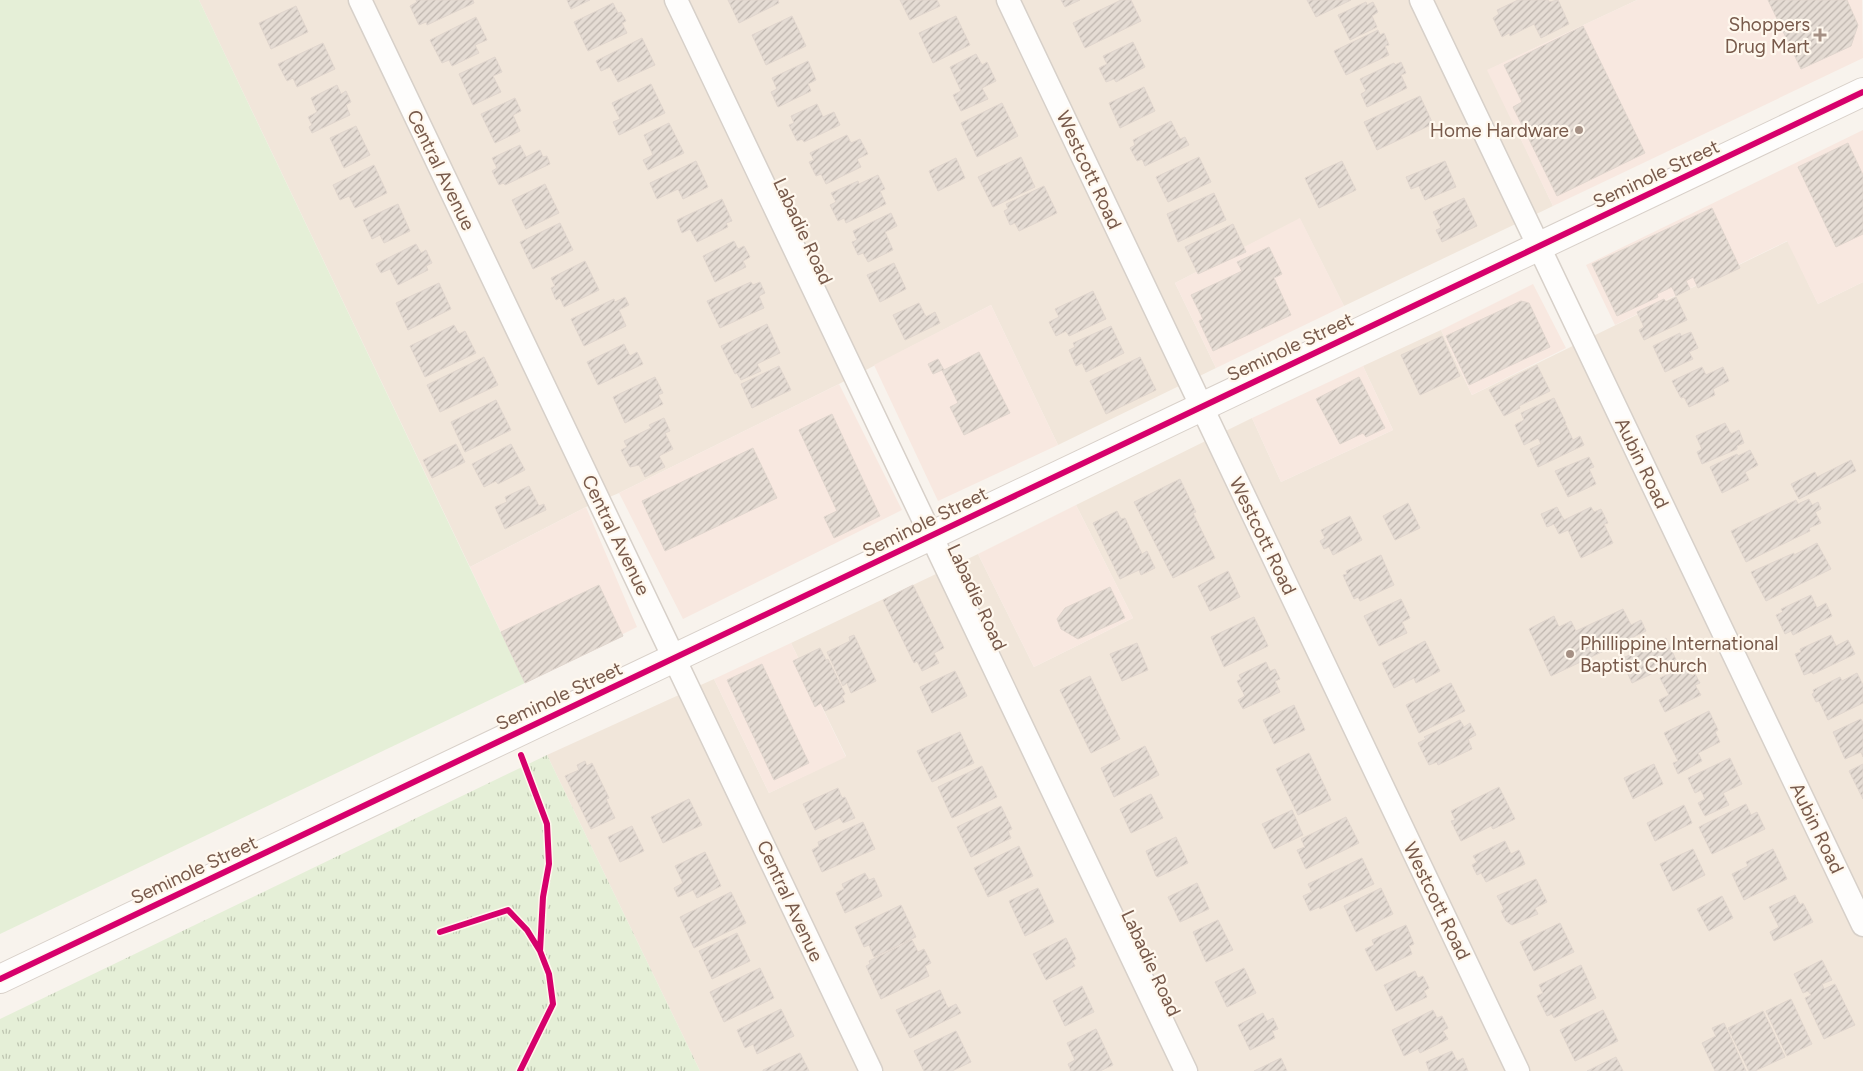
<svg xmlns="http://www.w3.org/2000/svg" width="1863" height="1071" font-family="Figtree,sans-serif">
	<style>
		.residential { fill: #f1e6da }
		.commercial { fill: #f8e8e0 }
		.green { fill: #e5efd7 }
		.park { fill: url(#park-tufts) }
		.building { fill: url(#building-hatch); stroke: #e1d6ce }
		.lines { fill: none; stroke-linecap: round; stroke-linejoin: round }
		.street-casing { stroke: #d7d0c9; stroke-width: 25 }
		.secondary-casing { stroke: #d8d0c9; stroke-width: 30 }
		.street { stroke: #fefdfc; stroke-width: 22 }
		.secondary { stroke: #fefdfc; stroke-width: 28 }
		.cycleway-casing { stroke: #fff8ee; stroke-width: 9 }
		.cycleway { stroke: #d6006c; stroke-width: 6 }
		.poi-dot { fill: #a59084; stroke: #fff8ee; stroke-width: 2 }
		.labels { text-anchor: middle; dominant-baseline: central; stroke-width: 4.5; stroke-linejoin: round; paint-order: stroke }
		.poi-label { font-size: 19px; fill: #785a4b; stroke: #fff8ee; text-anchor: end }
		.street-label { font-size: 19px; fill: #785a4b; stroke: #fff8ee }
	</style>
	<defs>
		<pattern id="park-tufts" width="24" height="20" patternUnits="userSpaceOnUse" patternTransform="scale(1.25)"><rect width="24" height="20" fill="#e5efd7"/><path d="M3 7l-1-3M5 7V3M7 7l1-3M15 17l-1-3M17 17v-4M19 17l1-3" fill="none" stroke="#bec5b0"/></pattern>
		<pattern id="building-hatch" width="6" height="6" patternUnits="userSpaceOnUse" patternTransform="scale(1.25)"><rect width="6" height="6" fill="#e5dcd4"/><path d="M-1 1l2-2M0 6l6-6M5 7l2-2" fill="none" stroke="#beb5ae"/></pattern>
	</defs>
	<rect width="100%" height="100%" fill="#f8f3ed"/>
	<!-- residential -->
	<path class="residential" d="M199 0H1637L1488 70 1553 206 1344 306 1300 219 1175 283 1216 368 1058 445 991 305 839 384 619 493 586 507 470 567Z
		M1788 241 1818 304 1863 282V1071H700L547 755 714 679 769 793 846 756 791 643 978 554 1034 667 1133 618 1076 505 1252 418 1281 482 1393 430 1363 366 1441 330 1472 395Z"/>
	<!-- commercial -->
	<path class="commercial" d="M1637 0H1862L1863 58 1553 206 1487 70Z
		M1863 130V282L1818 304 1787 241 1615 325 1586 265Z
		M1300 218 1344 306 1216 368 1175 283Z
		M1533 284 1566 348 1472 395 1441 330Z
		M991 305 1058 445 938 501 874 365Z
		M1363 366 1393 430 1281 482 1252 418Z
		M839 384 902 510 683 619 619 493Z
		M1076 505 1133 618 1034 667 978 554Z
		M586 507 637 627 525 683 470 567Z
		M791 643 846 757 769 793 714 679Z"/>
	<!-- green -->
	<path class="green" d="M0 0H199L525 683 0 934Z"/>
	<!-- park -->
	<path class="park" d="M547 755 700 1071H0V1019Z"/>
	<!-- building -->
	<path class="building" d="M416 0H473L474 3 427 25 426 22 419 25 410 6 417 2Z
		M567 0H590L571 9Z
		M728 0H778L779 3 739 23Z
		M900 0H937L940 6 910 20Z
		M1061 0H1080L1065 7Z
		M1121 0H1131L1141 21 1085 48 1073 23Z
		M1307 0H1351L1316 17Z
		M1518 0H1548L1549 2 1558 0 1569 24 1541 38 1534 24 1510 36 1509 33 1502 37 1493 18 1499 14 1497 10Z
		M1768 0H1847L1858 25 1851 46 1801 69Z
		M1366 2 1367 5 1373 2 1378 12 1372 16 1377 27 1350 40 1338 15Z
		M613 3 618 13 621 12 626 21 622 23 627 33 588 51 574 22Z
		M296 6 308 32 271 49 259 23Z
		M792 16 806 46 766 65 752 35Z
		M956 16 970 45 933 63 919 33Z
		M476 17 487 40 475 45 479 53 452 66 449 60 442 63 430 40Z
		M1583 26 1645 153 1557 196 1513 107 1522 102 1504 65Z
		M1378 30 1380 35 1384 33 1389 45 1385 46 1389 55 1346 75 1334 51Z
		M642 38 655 65 618 82 610 67 601 71 596 61Z
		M1133 42 1145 67 1116 82 1114 79 1106 82 1099 68 1107 64 1103 56Z
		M323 43 335 69 297 87 293 78 287 81 278 64Z
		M976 54 982 65 987 62 996 81 982 88 988 99 961 111 953 95 961 91 950 67Z
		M495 57 502 72 493 76 501 92 473 105 459 74Z
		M808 61 816 80 808 84 811 91 778 107 771 92 777 89 772 78Z
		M1401 62 1406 73 1401 75 1407 88 1367 107 1361 94 1366 91 1360 79 1394 63 1395 65Z
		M651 84 665 113 619 135 613 122 620 119 612 103Z
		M337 85 341 94 346 91 351 102 346 105 350 115 312 133 309 127 312 125 308 117 317 112 311 98Z
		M1144 87 1155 111 1120 128 1109 103Z
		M1420 96 1433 124 1377 150 1364 122Z
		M515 98 521 111 513 115 520 131 495 143 481 114Z
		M1002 103 1018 136 977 157 961 123Z
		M817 104 823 117 834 112 840 125 804 142 802 139 797 141 789 125 794 123 791 116Z
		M1171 121 1180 139 1185 137 1189 145 1145 166 1142 159 1137 161 1130 148 1135 145 1133 140Z
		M669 123 684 153 648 170 643 160 653 155 644 135Z
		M356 126 370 155 344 168 330 138Z
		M847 135 851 143 860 139 868 154 857 159 861 167 826 184 821 174 816 176 809 162 814 160 810 153Z
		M1848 143 1863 175V234L1836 247 1798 167Z
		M520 145 526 157 540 150 543 157 547 156 550 164 505 185 503 183 499 185 492 171 497 168 492 158Z
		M1021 157 1035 187 993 207 978 177Z
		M1199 157 1211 182 1168 202 1156 177Z
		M956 158 965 178 938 191 929 171Z
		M696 161 708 187 683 199 678 189 657 199 650 183Z
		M1342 161 1356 190 1319 208 1305 178Z
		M1445 161 1456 187 1425 200 1419 186 1411 189 1406 177Z
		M374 165 387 193 355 208 349 196 340 200 333 185Z
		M878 175 885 189 880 191 886 204 846 223 844 218 838 221 830 205 836 202 831 193 858 181 859 184Z
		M545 184 559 213 526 229 512 200Z
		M1044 186 1057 213 1019 231 1015 223 1010 225 1004 211 1008 209 1006 204Z
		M1214 193 1226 220 1178 242 1167 214Z
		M1464 198 1477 226 1442 242 1436 230 1441 228 1433 212Z
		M722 199 732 221 726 223 728 227 697 242 690 229 682 233 677 220Z
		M398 204 410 231 384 243 380 235 372 239 363 220Z
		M1712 208 1740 268 1698 288 1693 277 1686 281 1690 289 1676 296 1672 287 1657 294 1658 297 1617 316 1592 264Z
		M891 213 897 226 885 232 893 250 868 262 863 253 858 255 852 242 857 240 853 231Z
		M560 223 573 250 533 269 520 242Z
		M1233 224 1246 252 1198 274 1185 247Z
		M734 241 738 249 744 246 750 257 743 261 746 267 715 282 703 256Z
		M416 244 421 253 426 250 432 263 426 266 428 270 398 285 390 269 381 273 376 264Z
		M1269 247 1282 274 1274 278 1291 315 1213 351 1199 321 1203 319 1191 295 1242 271 1237 262Z
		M585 261 599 290 564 307 560 298 556 300 551 288 555 286 551 278Z
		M894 263 906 289 880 302 867 275Z
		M751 282 753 285 760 282 765 293 759 296 764 308 720 328 707 301Z
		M439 283 451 309 408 330 396 303Z
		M1093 291 1106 319 1069 336 1066 331 1056 336 1049 322 1059 317 1055 309Z
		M625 297 629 305 619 310 626 326 584 346 571 319 614 299 615 302Z
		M1676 297 1687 320 1644 340 1639 330 1644 327 1637 312 1664 299 1666 302Z
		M1521 301 1529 303 1550 347 1469 385 1446 336Z
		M919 303 926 317 935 312 940 323 905 340 893 315Z
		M767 324 780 353 757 364 761 371 741 380 737 373 735 374 721 346Z
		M454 325 459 334 465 331 476 353 425 377 410 346Z
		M1111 326 1124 353 1086 372 1082 363 1076 366 1069 350 1075 347 1073 343Z
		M1691 332 1698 348 1689 352 1693 359 1665 372 1653 346 1680 333 1681 336Z
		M1442 336 1460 376 1420 395 1401 355Z
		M624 344 630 356 637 352 643 364 598 385 587 362Z
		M979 352 1010 413 964 435 950 407 958 403 942 370 933 374 928 364 938 359 944 370Z
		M484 357 498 385 440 412 427 385Z
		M1140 357 1156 390 1106 414 1090 381Z
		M1537 365 1550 391 1519 406 1520 408 1504 416 1489 390Z
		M779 366 791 390 752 408 741 384Z
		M1702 367 1706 375 1723 367 1729 381 1713 389 1715 395 1689 407 1684 397 1681 398 1672 381Z
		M655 377 663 393 658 395 663 404 625 423 613 397Z
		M1359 377 1385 428 1366 437 1363 433 1340 444 1316 399Z
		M1554 398 1566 423 1564 426 1566 425 1573 440 1580 436 1584 445 1538 467 1530 449 1541 444 1538 438 1524 445 1515 425 1524 420 1521 413Z
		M496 400 511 430 465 452 451 422Z
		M832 414 880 516 834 538 824 517 837 511 799 430Z
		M664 418 670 431 665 433 673 449 659 456 665 467 645 477 639 465 630 467 621 450 627 447 624 441 651 428 649 425Z
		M1725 423 1731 434 1739 430 1744 443 1737 446V449L1702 464 1697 452 1702 449 1696 436Z
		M456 444 465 462 432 478 423 460Z
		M511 444 525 470 498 484 496 481 484 487 472 464Z
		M753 448 777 498 665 551 642 501Z
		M1750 450 1758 465 1745 472 1749 480 1722 493 1710 467 1737 454 1738 456Z
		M1589 457 1594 467 1589 469 1596 484 1568 497 1555 471Z
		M1851 460 1856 471 1799 499 1791 484 1815 472 1817 477Z
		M1180 479 1196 512 1193 513 1215 558 1173 578 1134 502Z
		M529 486 539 506 544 504 546 510 505 529 495 507 507 502 505 497Z
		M1809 499 1812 505 1818 502 1821 509 1815 512 1821 523 1809 528 1810 531 1746 562 1731 531 1796 500 1798 504Z
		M1408 503 1420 528 1395 540 1383 516Z
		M1557 507 1564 520 1591 507 1594 512 1601 509 1608 523 1604 524 1613 543 1581 558 1568 530 1559 534 1554 524 1547 527 1541 514Z
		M1117 511 1121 519 1125 518 1142 554 1147 551 1155 568 1141 575 1139 570 1120 579 1093 523Z
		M1350 516 1362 540 1333 555 1329 547 1324 549 1320 541 1325 538 1321 530Z
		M1817 543 1831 569 1766 601 1751 572 1794 553V555Z
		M1381 555 1394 585 1360 601 1358 597 1354 599 1343 575 1347 574 1346 571Z
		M1228 571 1240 597 1210 611 1198 586Z
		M599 585 623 636 525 683 501 632Z
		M913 585 944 648 934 653 939 663 922 671 917 661 914 663 883 600Z
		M1110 587 1125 618 1078 639 1061 629 1057 619 1065 608Z
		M1811 595 1817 608 1826 603 1832 616 1793 635 1791 631 1785 634 1776 615 1783 612 1781 609Z
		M1401 599 1410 618 1402 622 1407 633 1379 646 1364 616Z
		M1623 609 1631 625 1641 620 1646 631 1551 676 1529 629 1554 616 1559 627 1571 621 1576 631Z
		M1254 617 1268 646 1224 667 1211 637Z
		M854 635 876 681 851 693 847 683 843 686 827 652 850 641 849 637Z
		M1831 635 1836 646 1848 640 1855 654 1813 674 1812 672 1804 675 1795 654 1801 652 1800 649Z
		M1666 638 1677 662 1632 683 1621 659Z
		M1425 641 1440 671 1416 683 1414 678 1394 688 1382 663Z
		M1137 643 1148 670 1122 681 1110 654Z
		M820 648 826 660 828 659 845 694 842 696 845 702 825 711 821 703 815 707 793 661Z
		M1266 662 1270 671 1275 669 1280 679 1275 681 1280 692 1243 709 1238 700 1245 696 1237 681 1241 679 1239 675Z
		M762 664 809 763 774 780 727 680Z
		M1686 665 1692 676 1695 674 1700 683 1695 685 1701 695 1665 712 1659 700 1669 695 1660 678Z
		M955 671 967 696 932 713 920 687Z
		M1857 673 1863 685V703L1828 720 1819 701 1816 702 1812 694 1814 693 1813 690 1840 677 1842 681Z
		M1090 676 1120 739 1091 753 1060 690Z
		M1451 683 1465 711 1419 733 1406 705Z
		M1294 705 1305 730 1274 744 1263 720Z
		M1709 711 1718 730 1715 732 1720 742 1698 753 1702 761 1678 774 1673 763 1678 761 1664 733Z
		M1861 719 1863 723V757L1861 752 1845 759 1833 732Z
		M1460 720 1464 727 1470 723 1476 735 1468 739 1472 749 1438 765 1437 762 1429 765 1418 743 1426 739 1424 737Z
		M960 732 974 763 932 782 917 751Z
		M1145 746 1159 775 1114 797 1101 768Z
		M1309 753 1331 800 1298 815 1276 769Z
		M1730 758 1742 784 1723 793 1729 805 1705 816 1698 803 1705 799 1701 790 1695 793 1688 778Z
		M585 761 587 766 592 763 609 798 606 799 615 818 591 829 565 776 579 770 577 765Z
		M1654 764 1663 784 1633 799 1624 778Z
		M1863 764V799L1849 771Z
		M982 766 997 797 952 818 938 787Z
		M1499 787 1515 819 1493 829 1491 826 1461 841 1451 821 1455 820 1451 811Z
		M838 788 842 798 845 797 855 818 843 823 840 818 815 830 803 804Z
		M1151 794 1163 818 1131 833 1120 809Z
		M689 799 702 825 663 843 651 817Z
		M1746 804 1751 815 1757 812 1765 829 1712 854 1699 827Z
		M1684 805 1692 823 1655 841 1647 823Z
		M1001 806 1012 829 1008 831 1011 838 971 857 957 827Z
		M1292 810 1303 835 1274 849 1262 824Z
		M1346 817 1359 843 1306 869 1297 850 1305 847 1301 839Z
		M863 822 875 849 822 872 812 850 819 846 818 842Z
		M632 826 644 851 620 862 608 837Z
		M1176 837 1188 863 1158 877 1156 876 1146 851Z
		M1505 841 1511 854 1519 850 1525 864 1486 882 1481 873 1477 875 1472 865 1477 862 1473 856Z
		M1019 846 1033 876 988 897 974 868Z
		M1693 849 1705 875 1673 891 1660 864Z
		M1773 849 1787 879 1744 900 1732 874 1748 866 1746 862Z
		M705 852 721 886 697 898 693 890 678 897 674 888 683 883 675 866Z
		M1362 858 1374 884 1320 909 1319 907 1310 911 1303 896 1312 892 1308 884Z
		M865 873 869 880 874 878 882 896 845 913 836 893 844 889 842 884Z
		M1536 879 1547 902 1535 908 1538 914 1512 925 1506 921 1501 911 1504 909 1497 896Z
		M1197 883 1209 909 1180 922 1168 897Z
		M1038 888 1054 922 1025 936 1009 901Z
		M1381 888 1393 914 1356 932 1344 906Z
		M731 892 746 923 694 948 680 917Z
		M1795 895 1800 905 1803 903 1813 922 1774 941 1770 932 1779 927 1769 907Z
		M1722 896 1733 918 1709 931 1697 909Z
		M901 905 916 937 874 957 869 945 864 947 855 927Z
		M1218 920 1233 950 1206 962 1193 932Z
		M1560 923 1574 952 1534 971 1520 942Z
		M1406 925 1414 944 1409 946 1412 954 1376 971 1365 949 1374 945 1372 940Z
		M737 933 750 961 712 979 699 951Z
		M1066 938 1076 959 1072 961 1075 966 1046 980 1033 954Z
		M912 940 918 952 924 949 931 963 925 966 929 976 881 999 866 966 870 964 869 961Z
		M1822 960 1832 980 1822 984 1824 989 1835 984 1855 1025 1824 1039 1805 998 1811 995 1808 991 1803 993 1794 974Z
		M1581 965 1596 998 1554 1018 1552 1014 1547 1016 1537 996 1543 993 1539 985Z
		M760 968 774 998 724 1022 710 992Z
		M1244 968 1256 993 1227 1007 1215 982Z
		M1415 971 1418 978 1423 976 1429 988 1424 991 1427 997 1396 1011 1384 985Z
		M1082 986 1094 1012 1065 1026 1053 1001Z
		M940 990 948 1008 956 1004 961 1013 910 1038 896 1010Z
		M1791 999 1812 1044 1787 1056 1766 1011Z
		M781 1009 794 1036 757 1054 753 1044 745 1048 737 1030Z
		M1433 1010 1437 1018 1442 1016 1448 1028 1443 1031 1448 1039 1420 1053 1418 1049 1404 1056 1392 1030Z
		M1603 1010 1618 1041 1575 1061 1560 1030Z
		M1763 1011 1785 1057 1755 1071H1749L1728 1028Z
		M1263 1013 1267 1021 1273 1018 1278 1029 1272 1031 1275 1038 1250 1050 1238 1025Z
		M1724 1023 1746 1071H1715L1702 1043 1716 1036 1712 1028Z
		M1096 1029 1113 1065 1100 1071H1071L1068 1064 1075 1060 1067 1043Z
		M956 1031 971 1062 952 1071H924L914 1051Z
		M1452 1051 1457 1061 1463 1058 1468 1071H1429L1426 1062Z
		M800 1053 809 1071H763V1070Z
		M1616 1057 1623 1071H1587Z
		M1281 1058 1287 1071H1254Z"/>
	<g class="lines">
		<defs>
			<path id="street" d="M360 0 871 1071
				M676 0 1186 1071
				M1008 0 1518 1071
				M1421 0 1863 925"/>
			<path id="secondary" d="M0 979 1863 92"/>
		</defs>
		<!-- street casing -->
		<use href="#street" class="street-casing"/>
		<!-- secondary casing -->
		<use href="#secondary" class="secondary-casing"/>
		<!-- street -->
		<use href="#street" class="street"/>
		<!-- secondary -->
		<use href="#secondary" class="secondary"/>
		<defs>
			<path id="cycleway" d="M440 932 508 910 527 930 540 951
				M0 979 1863 92
				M520 1071 553 1004 549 974 540 951 543 897 549 864 547 824 521 755"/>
		</defs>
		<!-- cycleway casing -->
		<use href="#cycleway" class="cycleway-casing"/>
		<!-- cycleway -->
		<use href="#cycleway" class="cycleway"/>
	</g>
	<!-- markers -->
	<g class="poi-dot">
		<path d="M1817.5 27.5h5v5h5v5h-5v5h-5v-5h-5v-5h5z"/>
		<circle cx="1579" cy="130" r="5"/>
		<circle cx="1570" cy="654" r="5"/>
	</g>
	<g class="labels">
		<!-- poi labels -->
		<g class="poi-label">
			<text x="1810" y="24">Shoppers<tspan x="1810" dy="22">Drug Mart</tspan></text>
			<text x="1569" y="130">Home Hardware</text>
			<text x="1580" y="643" text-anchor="start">Phillippine International<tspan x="1580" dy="22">Baptist Church</tspan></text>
		</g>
		<!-- street labels -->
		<g class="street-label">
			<text transform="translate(441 170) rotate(64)">Central Avenue</text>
			<text transform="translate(1089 170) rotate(65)">Westcott Road</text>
			<text transform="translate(1656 174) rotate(-25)">Seminole Street</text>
			<text transform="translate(803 231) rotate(65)">Labadie Road</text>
			<text transform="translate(1290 347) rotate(-25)">Seminole Street</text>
			<text transform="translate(1642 463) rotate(64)">Aubin Road</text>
			<text transform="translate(925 522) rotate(-26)">Seminole Street</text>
			<text transform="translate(616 535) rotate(64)">Central Avenue</text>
			<text transform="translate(1263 536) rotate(64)">Westcott Road</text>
			<text transform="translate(977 597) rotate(65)">Labadie Road</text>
			<text transform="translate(559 696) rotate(-25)">Seminole Street</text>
			<text transform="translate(1817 828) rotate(64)">Aubin Road</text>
			<text transform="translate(194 870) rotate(-25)">Seminole Street</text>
			<text transform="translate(790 901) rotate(65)">Central Avenue</text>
			<text transform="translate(1437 901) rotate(64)">Westcott Road</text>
			<text transform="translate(1151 963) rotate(65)">Labadie Road</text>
		</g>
	</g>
</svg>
